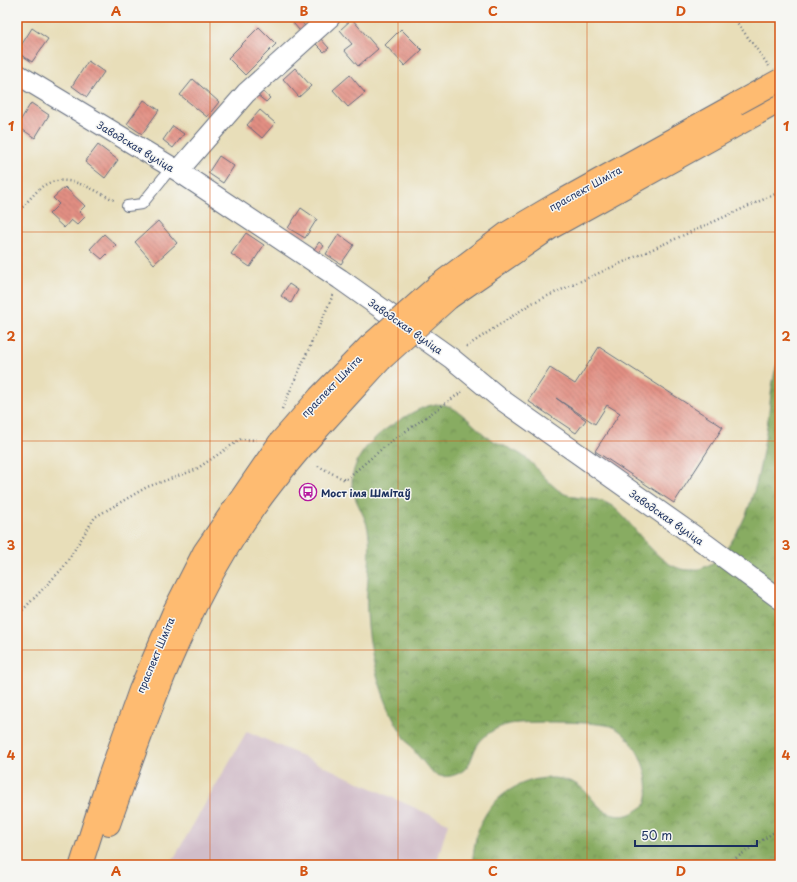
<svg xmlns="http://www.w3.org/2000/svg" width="797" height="882" font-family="'Playpen Sans',sans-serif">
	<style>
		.industrial { fill: #d1bdc9 }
		.forest { fill: url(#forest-crowns); stroke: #526e60 }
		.building { fill: url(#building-back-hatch) }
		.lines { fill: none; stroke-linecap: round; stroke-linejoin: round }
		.lane-casing { stroke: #636c7e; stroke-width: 12 }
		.street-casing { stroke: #636c7e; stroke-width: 22 }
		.primary-casing { stroke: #636c7e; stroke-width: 24 }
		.path { stroke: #636c7e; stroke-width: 2.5; stroke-dasharray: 1 3; stroke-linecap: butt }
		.lane { stroke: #fff; stroke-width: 10 }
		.street { stroke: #fff; stroke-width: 20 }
		.primary { stroke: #febb71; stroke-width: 22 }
		.primary-bridge-casing { stroke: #636c7e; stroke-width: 24; stroke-linecap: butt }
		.primary-bridge { stroke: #febb71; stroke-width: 22 }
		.grid { fill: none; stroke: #d45514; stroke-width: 1; stroke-opacity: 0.55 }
		.labels { text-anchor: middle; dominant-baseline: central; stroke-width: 3; stroke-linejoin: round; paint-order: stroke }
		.street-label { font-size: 10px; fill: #1b2f5e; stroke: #f6f6f2 }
		.poi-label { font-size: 10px; font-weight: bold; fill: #1b2f5e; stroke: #f6f6f2; text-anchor: start }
		.neatline { fill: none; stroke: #d45514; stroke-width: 1.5 }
		.grid-label { font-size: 13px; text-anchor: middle; font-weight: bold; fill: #d45514 }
	</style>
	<defs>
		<pattern id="forest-crowns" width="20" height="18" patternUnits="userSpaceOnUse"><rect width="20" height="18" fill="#88ac62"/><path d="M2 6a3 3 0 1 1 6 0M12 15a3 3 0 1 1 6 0" fill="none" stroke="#6e8c54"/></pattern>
		<pattern id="building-back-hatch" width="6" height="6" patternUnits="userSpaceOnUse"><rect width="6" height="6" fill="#e28f83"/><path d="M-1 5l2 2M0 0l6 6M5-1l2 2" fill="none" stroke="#b6756e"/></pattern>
	</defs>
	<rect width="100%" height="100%" fill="#f6f6f2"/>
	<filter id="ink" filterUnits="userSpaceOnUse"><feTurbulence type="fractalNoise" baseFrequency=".025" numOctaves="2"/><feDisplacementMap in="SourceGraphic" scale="8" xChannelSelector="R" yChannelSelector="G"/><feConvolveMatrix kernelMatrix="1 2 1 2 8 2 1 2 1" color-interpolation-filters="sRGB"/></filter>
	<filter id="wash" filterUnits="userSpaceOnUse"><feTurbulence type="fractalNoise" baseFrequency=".012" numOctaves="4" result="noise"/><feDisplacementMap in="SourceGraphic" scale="16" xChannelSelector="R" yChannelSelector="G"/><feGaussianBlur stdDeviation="0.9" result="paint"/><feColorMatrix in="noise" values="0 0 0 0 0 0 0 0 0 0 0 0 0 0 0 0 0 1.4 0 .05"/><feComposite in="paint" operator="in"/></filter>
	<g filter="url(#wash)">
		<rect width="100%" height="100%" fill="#e8deb9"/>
		<!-- industrial -->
		<path class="industrial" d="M247 731 448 823 436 865H170Z"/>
		<!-- forest -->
		<path class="forest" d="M780 355V865H472C474 849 475 835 482 821 497 788 541 768 574 783 589 790 595 808 611 814 624 819 634 813 645 805 654 780 638 739 613 727 600 721 525 721 510 724 497 727 486 733 478 744 473 751 472 761 467 767 460 775 446 779 437 775 430 772 424 762 419 757 385 717 370 664 367 613 365 585 373 557 368 529 364 510 348 495 353 474 357 453 375 436 392 425 407 416 427 401 445 405 459 408 475 427 486 436 498 445 513 448 526 458 537 467 546 481 558 490 575 503 595 494 612 506 640 527 665 588 709 565 720 559 728 547 735 536 756 502 762 458 768 419 771 397 772 376 780 355Z"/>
		<g id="blocks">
			<!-- building -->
			<path class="building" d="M302 17H312L314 19 308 24Z
				M298 18 306 27 300 31 293 23Z
				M352 19 378 49 358 66 344 50 352 44 340 30Z
				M259 27 276 44 245 75 228 58Z
				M32 28 48 39 32 62 17 52Z
				M401 29 422 50 405 66 385 45Z
				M320 38 329 48 324 52 315 43Z
				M88 61 104 72 87 97 72 86Z
				M295 68 311 86 299 97 283 79Z
				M350 75 365 93 348 107 333 90Z
				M193 79 219 102 207 117 180 95Z
				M261 90 270 98 266 102 257 95Z
				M144 100 159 110 142 134 127 124Z
				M31 103 49 115 35 138 17 126Z
				M260 110 275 123 262 138 247 125Z
				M173 126 184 134 173 148 163 140Z
				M98 145 118 160 105 178 85 162Z
				M219 156 234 166 223 183 208 173Z
				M65 187 85 206 79 212 85 217 77 225 71 220 64 228 49 214 59 204 53 198Z
				M301 208 317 219 305 238 288 228Z
				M158 221 177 243 154 264 135 242Z
				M246 233 264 245 250 267 231 254Z
				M104 234 116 245 102 259 90 249Z
				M339 234 354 245 341 264 326 254Z
				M319 242 324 246 318 254 313 251Z
				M289 284 298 290 291 303 281 296Z
				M599 347 723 427 674 503 595 451 620 413 607 405 595 424 556 398 586 420 576 433 528 401 550 368 575 384Z"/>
		</g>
	</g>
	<g filter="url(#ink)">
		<use href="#blocks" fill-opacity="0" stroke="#636c7e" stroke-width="1"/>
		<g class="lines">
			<defs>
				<path id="lane" d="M127 206 142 204 171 168"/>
				<path id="street" d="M17 74 178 171 340 279 451 358 502 400 707 545 780 599
					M178 171 246 93 330 17"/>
				<path id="primary" d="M438 285 507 233 556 204 736 104
					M449 298 549 229 780 101
					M109 824C146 720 182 613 245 521 284 463 334 412 381 360
					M81 865 109 777 140 690 174 611 204 552 279 443 319 397 369 346"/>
			</defs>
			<!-- lane casing -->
			<use href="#lane" class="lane-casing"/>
			<!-- street casing -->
			<use href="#street" class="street-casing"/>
			<!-- primary casing -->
			<use href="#primary" class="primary-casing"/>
			<!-- path -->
			<path class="path" d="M733 17 769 66
				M17 213C25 205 34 193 43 186 67 171 95 191 116 201
				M466 347 532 303 780 192
				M282 409 333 295
				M318 466 345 480 389 443 463 391
				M17 616 63 568 95 517 147 487 195 470 241 439 257 440
				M726 865 780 828"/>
			<!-- lane -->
			<use href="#lane" class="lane"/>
			<!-- street -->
			<use href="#street" class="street"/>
			<!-- primary -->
			<use href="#primary" class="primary"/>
			<defs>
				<path id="primary-bridge" d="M736 104 780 80
					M369 346 438 285
					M381 360 449 298"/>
			</defs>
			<!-- primary-bridge casing -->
			<use href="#primary-bridge" class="primary-bridge-casing"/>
			<!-- primary-bridge -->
			<use href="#primary-bridge" class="primary-bridge"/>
		</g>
	</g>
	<!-- grid -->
	<path class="grid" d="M210 17V865M398 17V865M587 17V865M17 232H780M17 441H780M17 650H780"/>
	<!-- icons -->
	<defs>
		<symbol id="bus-ring" viewBox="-11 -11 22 22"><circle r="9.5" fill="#f6f6f2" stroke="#b5179e" stroke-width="1.5"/><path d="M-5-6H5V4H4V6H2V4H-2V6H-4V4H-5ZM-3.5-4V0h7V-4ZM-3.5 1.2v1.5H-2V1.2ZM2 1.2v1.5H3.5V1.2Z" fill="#b5179e"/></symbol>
	</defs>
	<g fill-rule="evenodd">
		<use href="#bus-ring" x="298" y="482" width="20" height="20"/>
	</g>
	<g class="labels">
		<!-- street labels -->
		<g class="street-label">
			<text transform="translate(136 146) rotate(31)">Заводская вуліца</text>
			<text transform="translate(585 188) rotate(-29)">праспект Шміта</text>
			<text transform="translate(406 326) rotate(35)">Заводская вуліца</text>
			<text transform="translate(331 386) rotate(-46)">праспект Шміта</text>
			<text transform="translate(667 517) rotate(35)">Заводская вуліца</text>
			<text transform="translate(155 655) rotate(-67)">праспект Шміта</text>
		</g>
		<!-- poi labels -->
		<g class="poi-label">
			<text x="321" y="492">Мост імя Шмітаў</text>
		</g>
	</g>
	<!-- margin -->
	<rect width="797" height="882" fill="none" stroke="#f6f6f2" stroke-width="44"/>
	<!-- scale -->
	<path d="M635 840v6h122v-6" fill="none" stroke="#1b2f5e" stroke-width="2"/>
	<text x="641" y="840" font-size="12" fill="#1b2f5e" stroke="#f6f6f2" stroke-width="3" paint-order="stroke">50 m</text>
	<rect x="22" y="22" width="753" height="838" class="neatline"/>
	<g class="grid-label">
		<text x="116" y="16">A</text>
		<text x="304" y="16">B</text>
		<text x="493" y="16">C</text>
		<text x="681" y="16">D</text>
		<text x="11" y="131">1</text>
		<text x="786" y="131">1</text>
		<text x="11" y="341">2</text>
		<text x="786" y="341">2</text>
		<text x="11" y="550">3</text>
		<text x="786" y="550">3</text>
		<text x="11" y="760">4</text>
		<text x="786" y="760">4</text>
		<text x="116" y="876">A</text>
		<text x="304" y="876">B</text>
		<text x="493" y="876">C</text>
		<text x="681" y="876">D</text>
	</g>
</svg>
